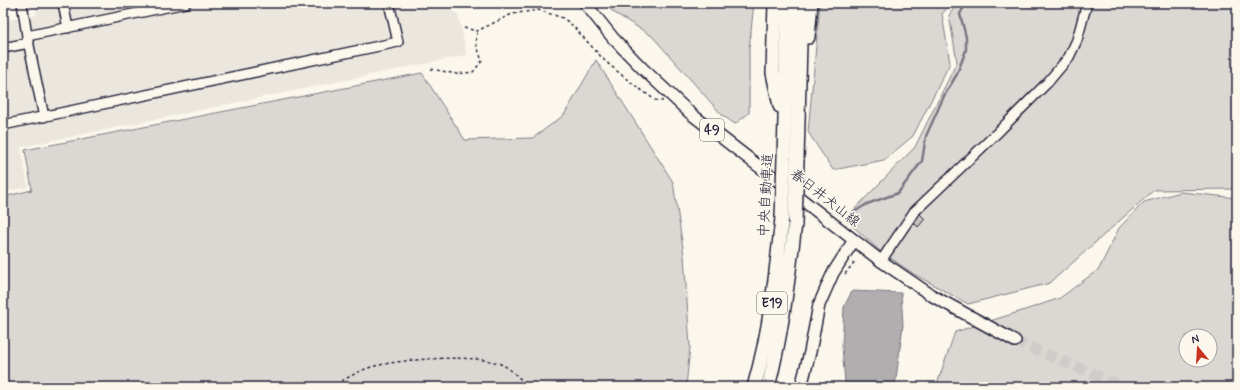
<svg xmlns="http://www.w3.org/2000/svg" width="1240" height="390" font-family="Mynerve,'Klee One',sans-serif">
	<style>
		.built { fill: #ebe7df }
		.green { fill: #dbd8d3; stroke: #7e7d87; fill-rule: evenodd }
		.water { fill: #b1aeb0; stroke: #787681 }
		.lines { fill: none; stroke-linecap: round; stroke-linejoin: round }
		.stream { stroke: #787681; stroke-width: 2.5 }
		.building { fill: #c6c2c0; stroke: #22223b }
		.major-tunnel { stroke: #d0ccc9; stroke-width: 11; stroke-dasharray: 11 5.5; stroke-linecap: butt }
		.minor-casing { stroke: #22223b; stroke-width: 12 }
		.major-casing { stroke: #22223b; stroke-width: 14 }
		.highway-casing { stroke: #22223b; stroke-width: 16 }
		.path { stroke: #22223b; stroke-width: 1.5; stroke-dasharray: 3 3; stroke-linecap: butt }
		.minor { stroke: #fbf7ec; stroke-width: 9 }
		.major { stroke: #fbf7ec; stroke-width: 11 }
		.highway { stroke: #fbf7ec; stroke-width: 13 }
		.highway-bridge-casing { stroke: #22223b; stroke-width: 16; stroke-linecap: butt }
		.highway-bridge { stroke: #fbf7ec; stroke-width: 13 }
		.labels { text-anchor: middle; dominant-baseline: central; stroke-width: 3.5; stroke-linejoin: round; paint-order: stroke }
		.shield { fill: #fbf7ec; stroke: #636270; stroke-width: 1 }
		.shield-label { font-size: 13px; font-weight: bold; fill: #22223b }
		.street-label { font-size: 14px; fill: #22223b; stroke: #fbf7ec }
	</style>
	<rect width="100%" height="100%" fill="#fbf7ec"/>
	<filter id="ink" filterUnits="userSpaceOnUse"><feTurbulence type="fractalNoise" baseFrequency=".025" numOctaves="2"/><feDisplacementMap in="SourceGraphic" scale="8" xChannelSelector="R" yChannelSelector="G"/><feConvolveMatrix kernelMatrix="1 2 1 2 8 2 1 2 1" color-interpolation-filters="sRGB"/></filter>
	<g filter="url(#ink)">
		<!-- built -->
		<path class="built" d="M34 3H443L458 14 467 55 21 147 28 187 3 192V21L37 15Z"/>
		<!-- green -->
		<path class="green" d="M605 3H754L749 49V113L735 124 722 115 652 36 613 12Z
			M820 3H952L942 14 950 63 913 136 884 160 833 170 808 132Z
			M958 3H1237V189L1154 190 1050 283 968 304 914 274 880 251 845 219 915 147 957 62 949 15Z
			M596 60 673 182 684 255 690 347 686 387H3V197L32 190 25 150 422 73 465 140 533 138 564 115Z
			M1181 192 1237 198V387H936L955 332 1025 310 1060 298 1099 269 1119 228 1144 202ZM1186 336H1210V360H1186Z"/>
		<!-- water -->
		<path class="water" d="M852 291 901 293 903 325 895 387H843L845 383 842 347 844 307Z"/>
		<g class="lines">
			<!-- stream -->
			<path class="stream" d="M854 212 867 204 898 193 922 161 926 136 944 96 957 74 966 50V37L960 14 966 3"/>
		</g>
		<!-- building -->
		<path class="building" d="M920 214 925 219 918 227 914 223Z"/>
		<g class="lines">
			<!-- major-tunnel -->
			<path class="major-tunnel" d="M1015 341 1124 387"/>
			<defs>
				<path id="minor" d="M22 3 27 36
					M63 3 68 28
					M3 48 29 43
					M44 117 27 36 186 3
					M3 125 398 42 389 3
					M881 261 914 212 995 135 1048 82 1069 57 1077 40 1087 3"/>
				<path id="major" d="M585 3 613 38 642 68 690 113 881 261 931 295 1015 341
					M801 387 810 352 819 305 833 273 854 240"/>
				<path id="highway" d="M775 3 773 73 780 106
					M808 37 811 3
					M784 158 788 3
					M797 160 801 3
					M754 387C770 332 776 275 782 218
					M768 387C782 334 788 279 795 224"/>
			</defs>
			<!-- minor casing -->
			<use href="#minor" class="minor-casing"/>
			<!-- major casing -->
			<use href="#major" class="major-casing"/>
			<!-- highway casing -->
			<use href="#highway" class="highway-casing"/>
			<!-- path -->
			<path class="path" d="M464 28 477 31 512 14 538 10 563 18 572 25 605 61 629 81 655 100 663 101
				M431 69 457 74 473 72 482 61 476 43 477 31
				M845 274 856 260
				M331 387C346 379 359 370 375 366 404 359 477 353 503 365 511 369 522 381 529 387"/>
			<!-- minor -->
			<use href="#minor" class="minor"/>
			<!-- major -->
			<use href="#major" class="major"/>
			<!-- highway -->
			<use href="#highway" class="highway"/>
			<defs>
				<path id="highway-bridge" d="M782 218 784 158
					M795 224 797 160"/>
			</defs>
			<!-- highway-bridge casing -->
			<use href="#highway-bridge" class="highway-bridge-casing"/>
			<!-- highway-bridge -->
			<use href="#highway-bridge" class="highway-bridge"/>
		</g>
	</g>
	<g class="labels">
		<!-- shield labels -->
		<g class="shield">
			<rect x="700" y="119" width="24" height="22" rx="3"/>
			<rect x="757" y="292" width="30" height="22" rx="3"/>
		</g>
		<g class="shield-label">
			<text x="712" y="130">49</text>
			<text x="772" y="303">E19</text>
		</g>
		<!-- street labels -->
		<g class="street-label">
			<text transform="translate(766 195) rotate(-87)">中央自動車道</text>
			<text transform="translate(825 198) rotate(38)">春日井犬山線</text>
		</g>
	</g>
	<!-- margin -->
	<rect width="1240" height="390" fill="none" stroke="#fbf7ec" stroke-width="16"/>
	<rect x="8" y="8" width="1224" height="374" fill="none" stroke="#22223b" stroke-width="1.5" filter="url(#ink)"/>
	<!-- north arrow -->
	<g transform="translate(1198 348) rotate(342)"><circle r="19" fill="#fbf7ec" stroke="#a4a2a5"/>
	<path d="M0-3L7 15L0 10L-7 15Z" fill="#c8321e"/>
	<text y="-6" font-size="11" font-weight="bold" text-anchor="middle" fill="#22223b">N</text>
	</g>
</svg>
